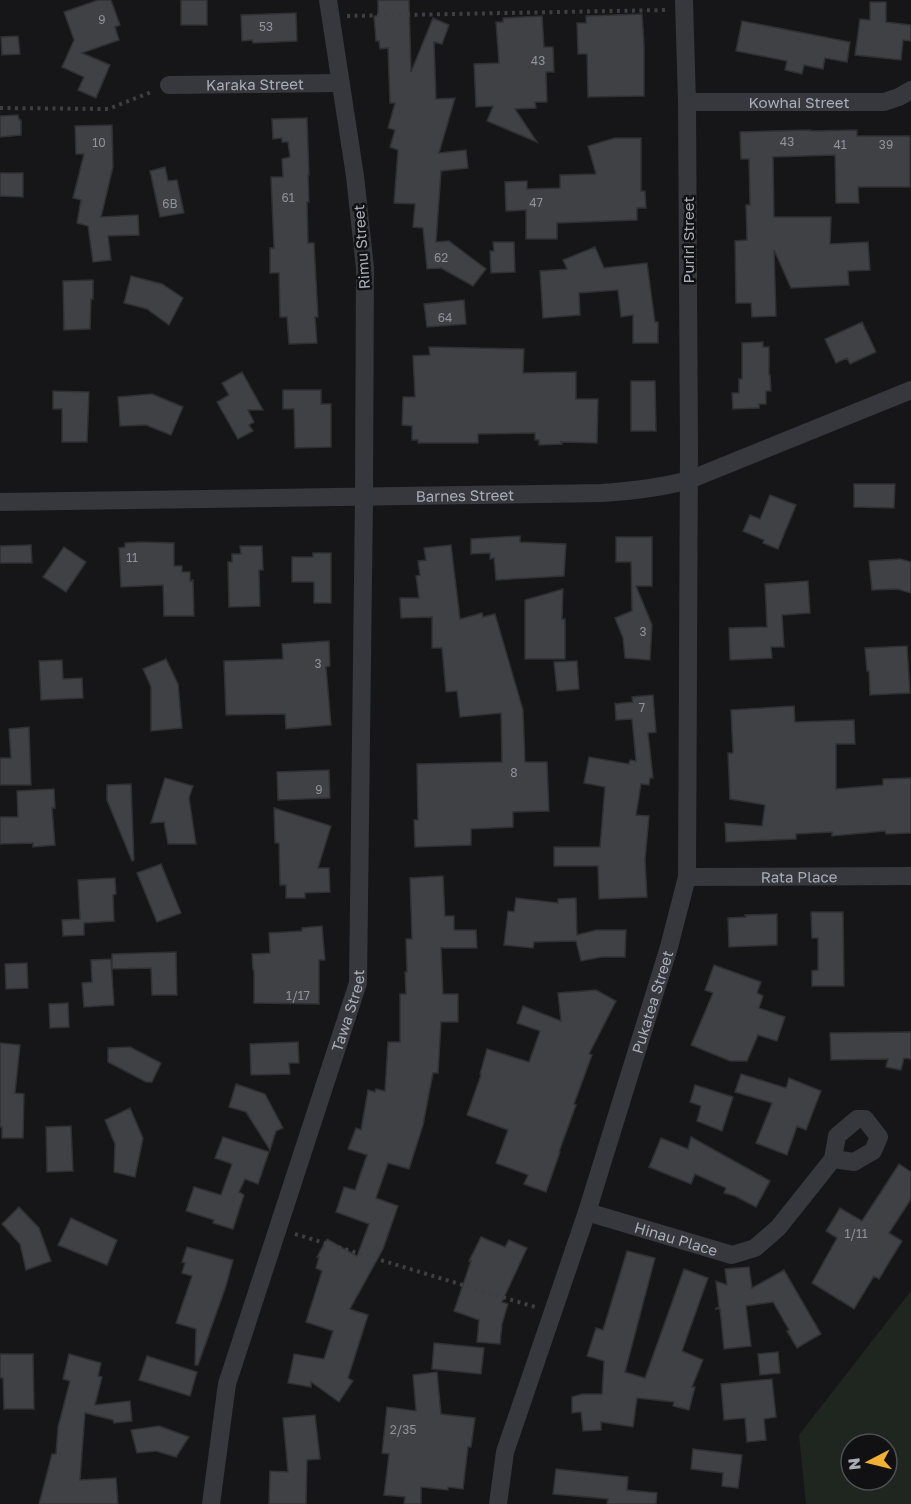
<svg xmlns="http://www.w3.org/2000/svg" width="911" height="1504" font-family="'Golos Text',sans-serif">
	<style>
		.green { fill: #1e261f; fill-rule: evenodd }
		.building { fill: #404145; stroke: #303034; stroke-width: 1.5 }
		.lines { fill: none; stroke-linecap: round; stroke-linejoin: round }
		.path { stroke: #3d3f44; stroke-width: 4; stroke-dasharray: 3 4.5; stroke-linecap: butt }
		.minor { stroke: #37383d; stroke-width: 18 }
		.labels { text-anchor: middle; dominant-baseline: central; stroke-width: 5; stroke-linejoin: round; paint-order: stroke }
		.number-label { font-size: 12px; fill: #8e929b }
		.street-label { font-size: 15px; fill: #a8adb8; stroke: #111113 }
	</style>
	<rect width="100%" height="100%" fill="#161618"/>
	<!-- green -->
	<path class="green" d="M911 1291V1504H806L799 1435ZM851 1444H887V1480H851Z"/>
	<!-- building -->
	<path class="building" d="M98 0H111L120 25 115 27 119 40 82 53 110 65 96 98 78 90 84 77 62 67 74 40 64 12Z
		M181 0H207V25H181Z
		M378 0H409L411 72 433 18 449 25 442 44 434 42 436 99 455 98 439 153 466 150 468 168 441 171 436 242 449 241 486 269 473 286 441 268 427 269 423 228 413 227 415 204 394 203 398 150 390 147 395 130 388 128 395 103H390L388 48 380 49 379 41H376L374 16H378Z
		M870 2H886V22L911 25V41L903 40 901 60 855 55 860 19 870 20Z
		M296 13 297 41 253 43 252 40 242 41 241 15Z
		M642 14 644 45V96L588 97 587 54H578L577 23H586V16Z
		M542 16 544 47H553L554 72H546L547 102H535L536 108 515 109 537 142 487 121 493 106 476 107 474 64 499 63 496 22H503V18Z
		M742 21 850 42 847 62 825 58 823 69 804 65 802 74 785 70 787 61 736 51Z
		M18 36 20 54 2 55 1 37Z
		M18 115 19 120H21V135L0 137V116Z
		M307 118 309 175H308L309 202H307L308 243H314L318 317H315L317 343 289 344 287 317H280L279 273H270V248H274L271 177H283L282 159 290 157 288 142H282V138L273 139 272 119Z
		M112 125 113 167 101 217 138 215 139 235 108 236 111 260 93 262 88 226 77 223 81 200 73 198 84 154H76L75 126Z
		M810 130V131L857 130V136H910V187H858L859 203H836L835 155 773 157 774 217H831L830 244 868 242 870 270 848 271 849 285 791 288 774 250 776 316 752 317 751 303H736L735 241 747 240 746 205H750L749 159H741L740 132Z
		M615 138H641V191H645L646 208H637V220L557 223V239H526V210L506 211 505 182 527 181V189L560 188V175L596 174 588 146Z
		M165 167 168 181 177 180 184 213 160 217 150 171Z
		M0 173H23V197L0 196Z
		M493 242H514L515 272 491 273 490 251H494Z
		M595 247 604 268 647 263 655 322H658V343H633V315L621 317 618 290 579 293 580 315 543 318 540 271 567 269 563 260Z
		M131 276 162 284 183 298 169 325 147 309 124 303Z
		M93 280V299H91L90 329 64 330 63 281Z
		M464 300 466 324 427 327 424 304Z
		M862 322 876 352 850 364 847 358 836 363 825 339Z
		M763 342V347H769V375H770L771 391H766V404H759V408L733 409 732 393H739V379H742V343Z
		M429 347 524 349 523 373 576 372V399H598L597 443 561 442 562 444 539 445V440H535V433L478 434V443H418V440H412V426L402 425 403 397H415L413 356 430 355Z
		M242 372 263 410H248L254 422 249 425 253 431 238 439 217 402 229 395 222 383Z
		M631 381H655L656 431H631Z
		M283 390H321V404H331V447L295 448 294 409H283Z
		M53 391 89 392 87 442H62V409H53Z
		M152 394 183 407 171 435 146 425 120 426 118 397Z
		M854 484H895L894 508 854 507Z
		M770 495 796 505 778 549 763 543 764 540 743 531 750 515 760 519Z
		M520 536V542L566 544 564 576 496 580 494 558 490 559V553L471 554V539Z
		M616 537H652V586H636L652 625 650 660 625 658 623 638 615 618 632 611 631 562H616Z
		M141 542 174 543V566H182V572H190V581L193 580 194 616H164L163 585 121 587 119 548 125 547V543Z
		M31 545 32 563H0V546Z
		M451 545 460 619 482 613 483 617 495 614 523 710 525 762H547L549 811 513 812V827L471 829V845L415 847 414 820H418L417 764 502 762 501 713 460 717 457 691 446 692 442 648H432V617L401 618 400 598H419L416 576 420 575 418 561 426 560 424 548Z
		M240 546H262L263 570H259L260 606 229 607 228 562H232V554H241Z
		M64 547 86 562 66 592 43 577Z
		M313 553H331V603H314V582H292V557H313Z
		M900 559 911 562V593L897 589 872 590 869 561Z
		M808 581 810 613 782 615 784 647H771L772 658 730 660 729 628 767 627 765 584Z
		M563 589 562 619H565V659H525V600Z
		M329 641 330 666 326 667 331 725 286 729 285 714 226 715 224 661 283 659 282 644Z
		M907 646 910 693 870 695 869 671H867L865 648Z
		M166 659 178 684 182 728 151 731V687L143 669Z
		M62 660 63 679 82 678 83 698 41 700 39 661Z
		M577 661 579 689 557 691 554 662Z
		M653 695 656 732 648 733 653 778H650L649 785 641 784 636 815 649 816 645 860 647 897 599 899 598 866H554V847H600L605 787 584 783 589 757 629 764 630 760 636 761 632 719 616 720 615 704 633 702 632 697Z
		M794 706 795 722 854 720 855 744H836V789L883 785V779L911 778V833L886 834 885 831 832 836V832L796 834V839L726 842 725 823 762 826 765 805 730 799 728 753H733L731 710Z
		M29 727 31 785H0V758H11L9 729Z
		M329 770 330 798 278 800 277 772Z
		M165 778 193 786 189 798 196 844H168L164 822 151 823Z
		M131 784 134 860 132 861 107 800V785Z
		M54 789 55 808H52L55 845 33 847V843L0 844V817H18L17 791Z
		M274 808 331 826 318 868H329L330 892 305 893V898H286V885H280L279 843H275Z
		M161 864 181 913 157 922 137 873Z
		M443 876 445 916H454V930H476L477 948H441L443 994H458V1022H441L438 1073H433L423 1125 409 1169 388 1163 376 1198 398 1206 383 1249 350 1309 368 1315 348 1378 353 1381 339 1402 311 1382V1387L288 1383 294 1354 324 1359 333 1331 306 1322 322 1271 316 1268 319 1257H317L327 1239 357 1256 369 1224 336 1212 344 1187 355 1190 367 1155 348 1149 356 1128 361 1130 368 1090 375 1092 376 1089 385 1091 388 1042H400V994H406L405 972H407L406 939H412L410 878Z
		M115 878 116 894 113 895 114 921 84 923V935L63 936 62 920 80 919 78 880Z
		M516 898 558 903V899L576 898 577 935 597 930H626L625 957H602L581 961 576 941 534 942 533 948 504 945 508 911 514 912Z
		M811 912H843L844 986H812V971L818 970V938H812Z
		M777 914V945L729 947 728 918 746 917 745 915Z
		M322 926 325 960H319V1004L254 1003V970H253L252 954 270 953 269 933 302 931V928Z
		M176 952 177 995H152L151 968 112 969V954Z
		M111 959 114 1005 84 1007 82 983 92 982 91 960Z
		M27 963 28 988 6 989 5 964Z
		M714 965 761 982 757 993 763 996 759 1008 785 1017 777 1041 758 1035 747 1061H730L691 1045 713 993 705 990Z
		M596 990 616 1001 589 1054 592 1055 574 1104 576 1105 559 1152H560L546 1192 524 1184 528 1175 496 1163 508 1130 467 1115 481 1075 480 1074 487 1049 529 1062 540 1031 517 1023 523 1006 561 1021 558 993Z
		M68 1003 69 1027 50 1028 49 1004Z
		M911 1032V1059L904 1058 901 1070 886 1067 888 1059 831 1060 830 1033Z
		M298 1042 299 1063H289L290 1074 251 1075 250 1044Z
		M0 1043 20 1045 15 1093 24 1094 23 1138H2V1127H0Z
		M130 1047 161 1063 152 1082H146L108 1062V1048Z
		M741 1074 786 1088 789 1078 821 1091 806 1130 797 1126 787 1155 756 1143 772 1103 735 1092Z
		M236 1084 265 1094 283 1128 276 1131 270 1150 246 1112 229 1107Z
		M695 1085 733 1097 722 1131 697 1121 701 1106 690 1102Z
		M130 1108 143 1138 135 1177 114 1172 115 1144 105 1120Z
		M71 1126 73 1171 47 1172 46 1127Z
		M223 1137 269 1152 258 1184 245 1179 239 1192 244 1195 233 1229 213 1223 214 1220 186 1211 194 1187 221 1195 232 1164 215 1158Z
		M691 1137 770 1181 756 1207 735 1196 724 1193 726 1188 695 1174 691 1184 649 1167 661 1138 688 1149Z
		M899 1164 911 1172V1199L889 1233 902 1241 879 1279 874 1276 854 1309 812 1283 837 1238 826 1231 840 1208 862 1221Z
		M19 1207 39 1228 51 1261 26 1270 20 1244 2 1224Z
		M71 1218 117 1240 107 1265 58 1245Z
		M481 1237 505 1247 509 1240 527 1248 502 1302 508 1304 502 1324 500 1344 477 1342 479 1320 454 1311 471 1261H469Z
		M187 1247 233 1260 226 1286 198 1365H195L196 1329 176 1323 192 1276 182 1273 185 1263 182 1262Z
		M627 1251 655 1258 625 1372 645 1378 684 1269 708 1278 682 1351 703 1360 692 1387H695L689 1410 673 1406 674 1402 637 1398 633 1427 601 1422V1430L583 1431 581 1412 572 1413V1397L582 1394H602L604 1361 587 1356 596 1328 603 1330Z
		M749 1267 752 1288 784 1270 821 1334 797 1348 787 1331 789 1330 773 1302 746 1306 751 1346 724 1349 720 1309H715L719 1307 716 1281 727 1285 725 1269Z
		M434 1343 484 1348 481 1374 432 1369Z
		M778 1352 780 1373 760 1375 758 1354Z
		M0 1354H33L34 1409H4L3 1378H0Z
		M69 1354 101 1363 98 1376 102 1377 95 1405 130 1401 132 1421 114 1423 113 1420 85 1413 80 1480 116 1478 118 1504H39L52 1454H56L58 1427 70 1381 63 1379Z
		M147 1356 197 1372 190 1396 139 1380Z
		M437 1372 441 1414 475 1418 471 1447H468L463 1489 448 1487V1490L421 1487V1504H404L405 1497 384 1495 389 1454 382 1453 387 1407 416 1411 413 1375Z
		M772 1379 776 1417 764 1419 766 1440 747 1442 745 1418 724 1420 721 1384Z
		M315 1415 320 1459 307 1460 306 1504H269L270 1471 288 1472 283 1418Z
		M159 1426 189 1437 176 1457 156 1451 137 1453 131 1430Z
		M693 1449 742 1455 738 1488 722 1486 723 1473 691 1469Z
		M556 1469 628 1477 627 1490 657 1493 656 1504H607L608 1499 553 1494Z"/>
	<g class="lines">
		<!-- path -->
		<path class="path" d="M347 16 666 10
			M0 108 108 109 154 91
			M295 1234 535 1307"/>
		<!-- minor -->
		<g class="minor">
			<path id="s1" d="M169 85 340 83"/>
			<path id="s2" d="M687 102H884L899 97 911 90"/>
			<path id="s3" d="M0 502 602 493C632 491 660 488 689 480L911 390"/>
			<path id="s4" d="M687 877 911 876"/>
			<path id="s5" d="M587 1212 732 1255 755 1248 778 1228 833 1159 837 1136 857 1119H865L879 1137 873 1151 854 1162 833 1159"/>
			<path id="s6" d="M211 1504 227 1384 358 983 364 497 365 268 355 176 328 0"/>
			<path id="s7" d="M498 1504 505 1452 587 1212 669 947 687 877 689 450 687 102 684 0"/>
		</g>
	</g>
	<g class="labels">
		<!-- number labels -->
		<g class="number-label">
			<text x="102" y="19">9</text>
			<text x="266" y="26">53</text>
			<text x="538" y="60">43</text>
			<text x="787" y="141">43</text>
			<text x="99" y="142">10</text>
			<text x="840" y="144">41</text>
			<text x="886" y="144">39</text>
			<text x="288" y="197">61</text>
			<text x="536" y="202">47</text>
			<text x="170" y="203">6B</text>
			<text x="441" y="257">62</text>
			<text x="445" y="317">64</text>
			<text x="132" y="557">11</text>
			<text x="643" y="631">3</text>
			<text x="318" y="663">3</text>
			<text x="642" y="707">7</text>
			<text x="514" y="772">8</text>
			<text x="319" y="789">9</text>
			<text x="298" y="995">1/17</text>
			<text x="856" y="1233">1/11</text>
			<text x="403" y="1429">2/35</text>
		</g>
		<!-- street labels -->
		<g class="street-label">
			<text stroke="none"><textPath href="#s1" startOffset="86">Karaka Street</textPath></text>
			<text stroke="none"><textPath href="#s2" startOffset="112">Kowhai Street</textPath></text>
			<text transform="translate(688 240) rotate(-90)">Puriri Street</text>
			<text transform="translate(361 247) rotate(-94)">Rimu Street</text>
			<text stroke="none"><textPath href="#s3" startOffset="465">Barnes Street</textPath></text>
			<text stroke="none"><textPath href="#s4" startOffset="112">Rata Place</textPath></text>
			<text stroke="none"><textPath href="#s7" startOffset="526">Pukatea Street</textPath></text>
			<text stroke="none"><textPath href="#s6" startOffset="514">Tawa Street</textPath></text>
			<text stroke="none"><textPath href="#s5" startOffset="93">Hinau Place</textPath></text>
		</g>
	</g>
	<!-- north arrow -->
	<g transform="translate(869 1462) rotate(263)"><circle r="28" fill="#111113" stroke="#4d4f55" stroke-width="1.5"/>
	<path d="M0-4.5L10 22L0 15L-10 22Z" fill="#f2b134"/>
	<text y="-9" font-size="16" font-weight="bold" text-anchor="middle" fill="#a8adb8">N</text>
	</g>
</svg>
